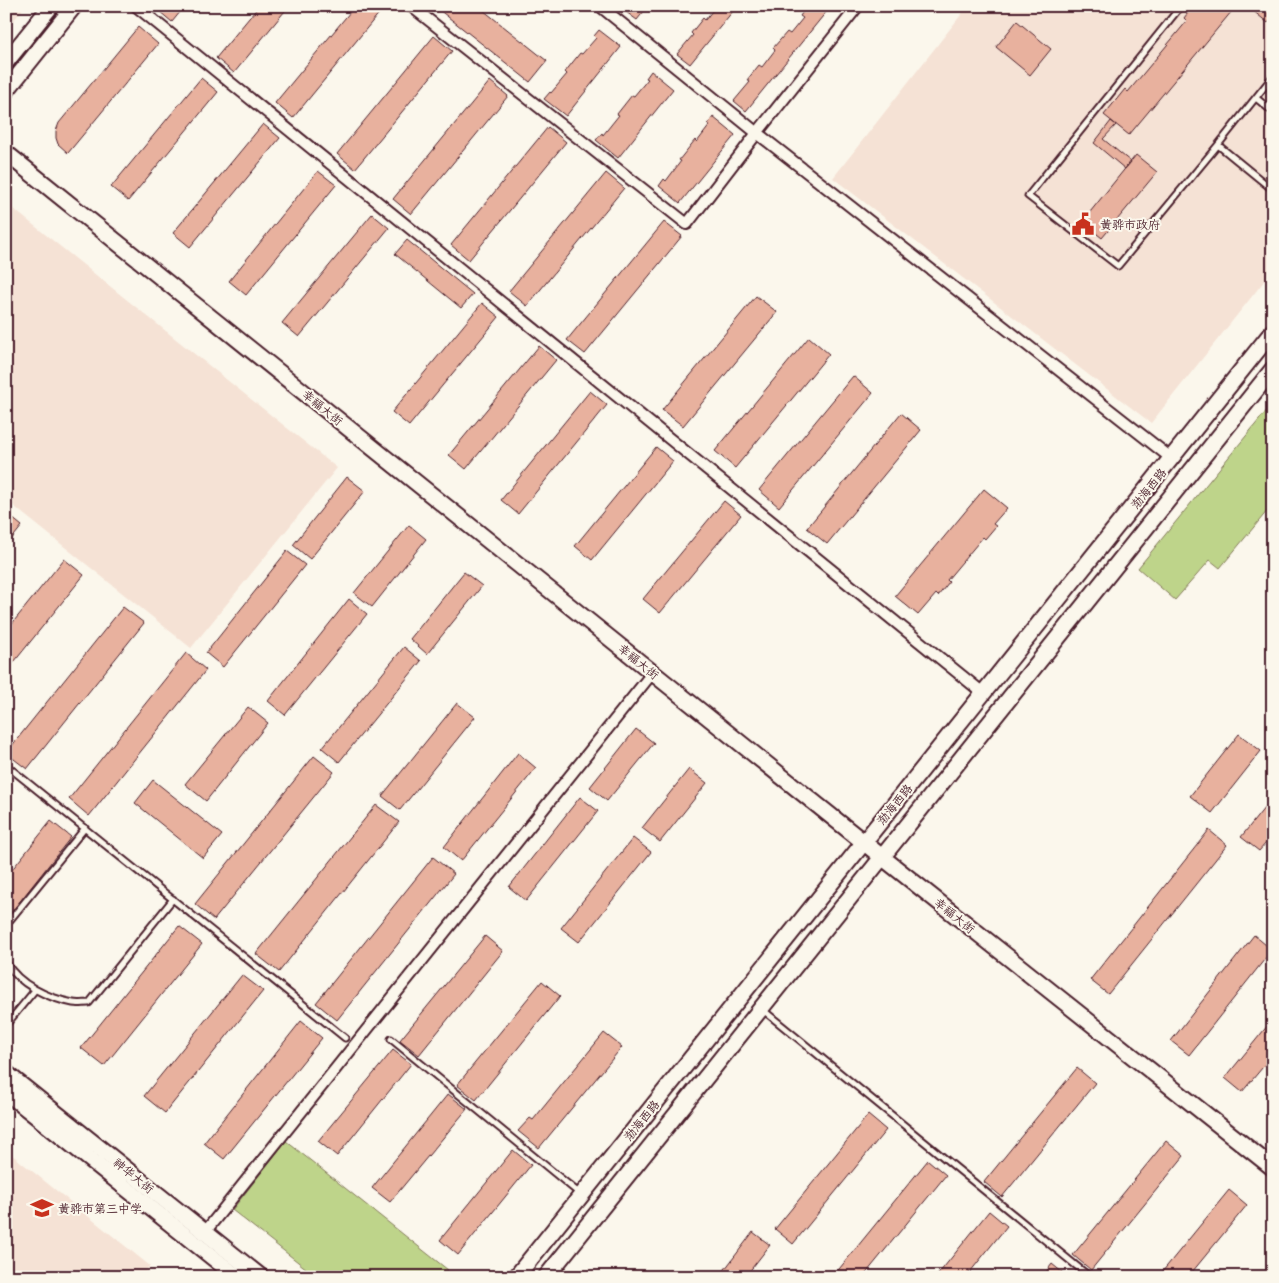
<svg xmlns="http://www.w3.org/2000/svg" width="1279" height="1283" font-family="'Playpen Sans','LXGW WenKai TC',sans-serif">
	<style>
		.built { fill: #f5e2d5 }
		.green { fill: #bed48a; stroke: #847a5a }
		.building { fill: #e8b19e; stroke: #4a1f2b }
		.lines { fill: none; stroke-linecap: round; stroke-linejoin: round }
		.lane-casing { stroke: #4a1f2b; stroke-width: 9 }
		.street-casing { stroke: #4a1f2b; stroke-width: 14 }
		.secondary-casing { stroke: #4a1f2b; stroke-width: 19 }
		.lane { stroke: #fbf7ec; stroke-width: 5 }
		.street { stroke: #fbf7ec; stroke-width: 10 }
		.secondary { stroke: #fbf7ec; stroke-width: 15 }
		.labels { text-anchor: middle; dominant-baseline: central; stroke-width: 4; stroke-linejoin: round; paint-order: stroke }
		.poi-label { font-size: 12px; fill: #4a1f2b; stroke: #fbf7ec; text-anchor: start }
		.street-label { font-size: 12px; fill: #4a1f2b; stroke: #fbf7ec }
	</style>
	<rect width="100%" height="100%" fill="#fbf7ec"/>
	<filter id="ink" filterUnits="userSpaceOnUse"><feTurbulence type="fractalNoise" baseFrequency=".02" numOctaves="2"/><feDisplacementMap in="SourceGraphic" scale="10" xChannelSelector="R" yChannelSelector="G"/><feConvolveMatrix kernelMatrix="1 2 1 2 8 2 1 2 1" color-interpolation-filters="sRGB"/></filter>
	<g filter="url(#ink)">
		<!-- built -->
		<path class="built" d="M6 6H25L6 30Z
			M968 6H1273V270L1151 423 833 178Z
			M6 203 337 468 191 648 6 500Z
			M6 1150 150 1266 141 1277H6Z"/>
		<!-- green -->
		<path class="green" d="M1273 403V504L1220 568 1210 560 1175 600 1138 568Z
			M286 1141 448 1270 443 1277H317L232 1210Z"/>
		<!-- building -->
		<path class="building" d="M153 6H185L172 22Z
			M259 6H289L234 73 216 58Z
			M355 6H385L293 118 275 103Z
			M440 6H478L547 61 530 82 438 9Z
			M624 6H648L637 20 622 9Z
			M716 6H737L690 64 677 54 693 35 691 33 703 18 705 20Z
			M807 6H831L746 111 734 101 750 82 747 80 759 65 762 67 775 50 773 48 787 32 790 34 803 18 800 16Z
			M1193 6H1226L1232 11 1129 135 1104 115 1125 89 1128 92 1187 21 1184 18Z
			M1255 6H1273V17L1268 23 1252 10Z
			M1017 21 1051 49 1030 75 996 47Z
			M138 27 158 44 68 153 58 144 56 138V131L59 123Z
			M599 30 621 47 566 116 544 99 550 92 551 93 567 74 565 72 580 53 582 54 596 38 594 36Z
			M434 36 452 51 355 169 337 154Z
			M651 71 673 89 618 158 596 140 602 133 603 135 619 115 617 114 632 95 634 96 648 79 646 78Z
			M201 78 218 92 128 201 111 187Z
			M490 81 508 96 411 214 393 199Z
			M713 117 735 135 680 203 659 186 664 179 666 181 681 161 679 160 695 140 697 142 710 125 708 124Z
			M1111 121 1116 125 1103 139 1131 162 1125 169 1094 143Z
			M263 124 280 138 190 247 173 233Z
			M548 127 566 142 469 260 451 245Z
			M1136 155 1157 172 1102 238 1082 222Z
			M318 171 336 185 246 295 229 281Z
			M606 173 624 188 527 306 509 291Z
			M372 214 389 228 299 337 282 323Z
			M664 222 682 236 585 354 567 340Z
			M407 240 473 294 461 308 395 254Z
			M756 296 777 312 683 426 662 410Z
			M482 303 499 317 409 426 392 412Z
			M809 337 829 354 735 468 715 451Z
			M539 346 556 360 466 469 449 455Z
			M853 376 873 393 779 507 759 490Z
			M590 391 607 405 518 514 501 500Z
			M901 413 921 430 827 544 807 528Z
			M656 447 673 461 592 560 575 546Z
			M347 477 365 491 310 559 293 545Z
			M984 489 1007 508 993 524 996 526 985 539 983 537 947 580 949 582 938 596 936 594 918 615 895 596Z
			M724 501 741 515 660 613 643 599Z
			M6 513 22 526 6 546Z
			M409 525 426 539 372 607 354 593Z
			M287 551 305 565 223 667 206 653Z
			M64 559 84 575 6 672V631Z
			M464 572 482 586 427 654 410 639Z
			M349 599 367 614 285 715 268 701Z
			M123 607 144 623 27 769 6 753Z
			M404 647 421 661 339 762 322 748Z
			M186 653 206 670 89 816 69 799Z
			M457 703 475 717 400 810 382 796Z
			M248 707 268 723 206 801 185 784Z
			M636 729 654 743 607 801 590 787Z
			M1239 734 1261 751 1212 813 1190 796Z
			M518 753 536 768 461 861 444 847Z
			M314 756 334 772 214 920 195 904Z
			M689 769 707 783 660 842 642 828Z
			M153 780 222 835 203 858 135 803Z
			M580 797 598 811 526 901 509 887Z
			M1273 797V835L1259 851 1241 837Z
			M376 805 399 822 279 972 256 954Z
			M51 821 71 837 6 919V877Z
			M1209 830 1227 845 1108 994 1090 980Z
			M633 838 651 852 579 942 561 928Z
			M433 857 454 874 337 1020 316 1003Z
			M179 926 202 944 104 1066 81 1048Z
			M1254 935 1272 950 1189 1055 1171 1041Z
			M485 936 503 951 419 1055 400 1040Z
			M242 975 263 991 165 1113 144 1096Z
			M542 981 560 996 476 1100 457 1085Z
			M1273 1019V1055L1242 1092 1225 1078Z
			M301 1021 322 1038 224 1159 204 1143Z
			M604 1033 622 1047 539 1148 518 1131 530 1118 533 1120Z
			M393 1050 411 1064 337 1156 318 1141Z
			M1077 1068 1095 1083 1002 1197 984 1182Z
			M448 1094 467 1109 390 1202 372 1188Z
			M868 1115 886 1130 793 1244 775 1229Z
			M1166 1141 1184 1156 1091 1270 1073 1255Z
			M513 1150 531 1165 458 1255 440 1240Z
			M928 1160 946 1175 863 1277H838L835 1274Z
			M1229 1190 1247 1205 1188 1277H1158Z
			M989 1211 1007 1226 966 1277H936Z
			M753 1232 770 1245 745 1277H719Z
			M1052 1264 1068 1277H1042Z"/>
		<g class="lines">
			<defs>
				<path id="lane" d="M1181 6 1028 196 1118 266 1218 145 1273 76
					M1256 98 1273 112
					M1218 145 1273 190
					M6 765 345 1038
					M6 925 85 828
					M6 962C19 985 48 998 73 1003 78 1004 84 1003 89 1003L173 899
					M763 1010 1090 1277
					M6 1025 35 990
					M391 1039 580 1194"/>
				<path id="street" d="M136 6 983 693
					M411 6 687 224 757 133 858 6
					M600 6 757 133 1171 458
					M205 1232 653 672"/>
				<path id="secondary" d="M6 62 51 6
					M6 91 74 6
					M6 153 882 857 1273 1168
					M6 1073 261 1277
					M6 1092 237 1277
					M516 1277 1273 331
					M546 1277 1273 369"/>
			</defs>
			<!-- lane casing -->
			<use href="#lane" class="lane-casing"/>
			<!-- street casing -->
			<use href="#street" class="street-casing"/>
			<!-- secondary casing -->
			<use href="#secondary" class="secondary-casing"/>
			<!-- lane -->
			<use href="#lane" class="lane"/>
			<!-- street -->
			<use href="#street" class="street"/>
			<!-- secondary -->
			<use href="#secondary" class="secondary"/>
		</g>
	</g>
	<!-- icons -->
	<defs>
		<symbol id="civic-bare" viewBox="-9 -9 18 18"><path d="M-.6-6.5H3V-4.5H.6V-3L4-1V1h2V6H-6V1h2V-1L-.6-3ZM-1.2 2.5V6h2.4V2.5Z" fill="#c8321e" stroke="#fbf7ec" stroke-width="2.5" paint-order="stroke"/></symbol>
		<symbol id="school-bare" viewBox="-9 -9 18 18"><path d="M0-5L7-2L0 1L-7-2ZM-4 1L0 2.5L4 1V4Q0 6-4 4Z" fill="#c8321e" stroke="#fbf7ec" stroke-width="2.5" paint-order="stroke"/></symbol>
	</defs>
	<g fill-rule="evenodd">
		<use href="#civic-bare" x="1067" y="208" width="32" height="32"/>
		<use href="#school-bare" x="26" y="1192" width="32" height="32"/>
	</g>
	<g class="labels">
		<!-- poi labels -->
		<g class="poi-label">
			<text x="1100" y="224">黄骅市政府</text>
			<text x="58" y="1208">黄骅市第三中学</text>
		</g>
		<!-- street labels -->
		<g class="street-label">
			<text transform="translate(323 407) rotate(39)">幸福大街</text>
			<text transform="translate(1148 488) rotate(-51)">渤海西路</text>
			<text transform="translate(639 661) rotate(39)">幸福大街</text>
			<text transform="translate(894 804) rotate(-51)">渤海西路</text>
			<text transform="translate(955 915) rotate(39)">幸福大街</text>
			<text transform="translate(641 1120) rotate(-51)">渤海西路</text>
			<text transform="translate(134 1175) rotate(39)">神华大街</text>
		</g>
	</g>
	<!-- margin -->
	<rect width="1279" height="1283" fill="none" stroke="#fbf7ec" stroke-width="25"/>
	<rect x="12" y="12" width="1254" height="1258" fill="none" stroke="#4a1f2b" stroke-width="2" filter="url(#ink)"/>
</svg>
